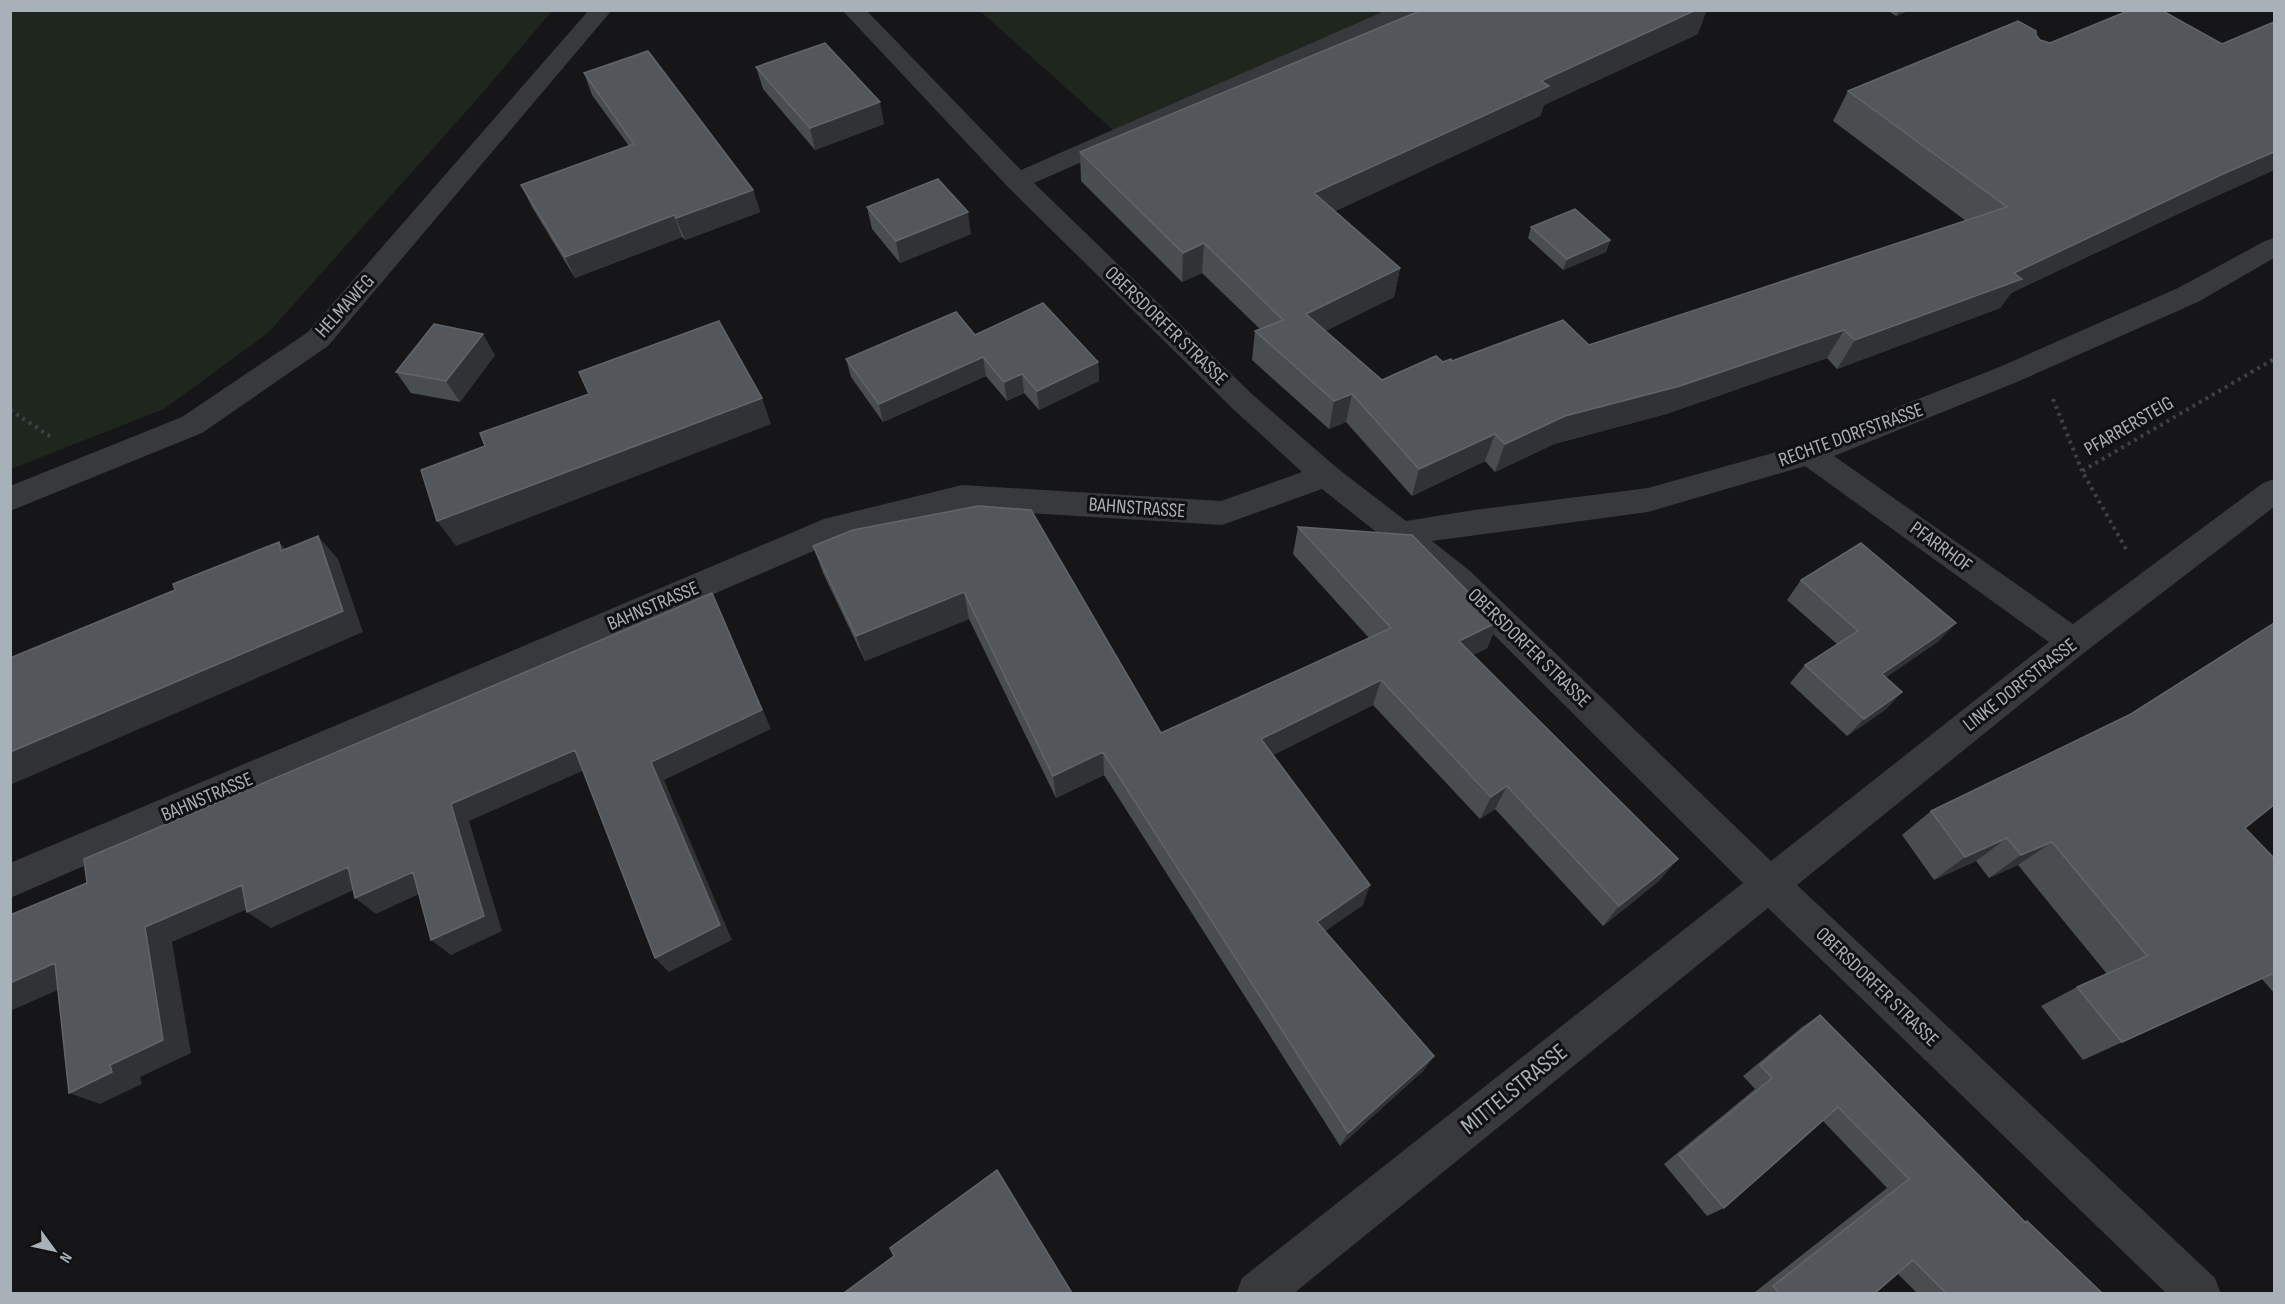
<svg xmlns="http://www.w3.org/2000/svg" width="2285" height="1304" font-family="'Sofia Sans Condensed',sans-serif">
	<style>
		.green { fill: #1f261e }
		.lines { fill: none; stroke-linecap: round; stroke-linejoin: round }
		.path { stroke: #3d4144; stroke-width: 4; stroke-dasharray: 3 4.5; stroke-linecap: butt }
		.minor { fill: #37393d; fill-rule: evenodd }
		.wall { fill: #494d50 }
		.shaded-wall { fill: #303235 }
		.building { fill: #53575b; stroke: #61656a; stroke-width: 1.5 }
		.labels { text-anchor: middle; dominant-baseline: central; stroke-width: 6; stroke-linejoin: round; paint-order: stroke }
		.street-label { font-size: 20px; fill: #a8b1b8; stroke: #111113 }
		.near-street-label { font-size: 24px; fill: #a8b1b8; stroke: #111113 }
	</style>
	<rect width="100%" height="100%" fill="#161618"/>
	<!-- green -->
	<path class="green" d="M11 10H552V11L479 97 268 333 164 409 11 469Z
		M980 11H1420L1122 138Z"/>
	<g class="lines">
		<!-- path -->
		<path class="path" d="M2053 399 2082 471
			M10 410 51 437
			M2126 549 2082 471 2274 359"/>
		<!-- minor -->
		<path class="minor" d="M589 10H612L328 346 202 433 10 511V486L182 417 308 332Z
			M842 10H866L1021 170 1387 10H1418L1415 15 1034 183 1253 395 1337 468 1406 521 1474 510 1648 488 1801 445 1997 368 2178 288 2265 241 2274 238V258L2198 302 2017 382 1834 456 2073 624 2263 483 2274 479V507L2085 652 1797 885 2215 1278 2221 1294H2167L1768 908 1293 1294H1236L1242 1278 1743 883 1448 589 1322 489 1222 525 962 509 841 539 10 898V863L824 519 962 485 1221 501 1302 472 1233 409 1008 187ZM1805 466 2049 642 1771 861 1470 571 1432 541 1648 512Z"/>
	</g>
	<!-- wall -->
	<path class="wall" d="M1887 10H1910L1896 16Z
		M2274 22V170L2201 203 2011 293 2000 308 1837 369 1827 358 1666 414 1554 444 1495 472 1485 461 1412 496 1346 422 1329 429 1252 360 1255 331 1260 329 1202 273 1182 282 1081 181 1080 152 1698 34 1544 105 1540 116 1335 211 1400 268 1394 297 1325 331 1382 380 1443 362 1589 345 1966 221 1833 121 1848 91 2036 35 2040 40 2050 43 2222 44Z
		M756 67 884 124 815 150 763 89Z
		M584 73 753 190 760 212 685 240 682 237 575 278 532 207 521 185 629 146 592 95Z
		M867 207 971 234 900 263 872 229Z
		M1531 227 1610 240 1606 252 1563 270 1528 238Z
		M975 335 1098 362 1099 381 1039 410 1024 393 1007 401 986 376 883 422 851 377 846 359Z
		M495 355 460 402 411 393 396 372Z
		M978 506 1161 733 1369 638 1293 554 1298 527 1498 622 1487 648 1473 655 1660 880 1603 926 1495 809 1480 819 1373 705 1273 755 1363 905 1325 931 1434 1056 1423 1071 1340 1146 1104 775 1056 798 969 619 865 661 823 573 813 546Z
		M1801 580 1939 641 1886 677 1902 692 1885 710 1847 736 1790 683 1805 665 1837 644 1787 600Z
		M1931 811 2245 828 2274 858V993L2262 979 2083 1060 2041 1006 2077 987 2107 974 2018 865 1989 878 1976 861 1934 880 1902 835Z
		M1820 1015 2024 1222 2027 1221 2102 1293H1917L1898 1274 1875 1293H1756L1755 1292 1887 1188 1823 1121 1724 1208 1707 1216 1664 1164 1755 1089 1743 1076 1802 1027Z"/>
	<!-- shaded-wall -->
	<path class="shaded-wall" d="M1696 10H1707L1698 34 1544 105 1540 116 1310 223 1314 193 1541 81Z
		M1899 10H1910L1896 16Z
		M880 102 884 124 815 150 810 128Z
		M2274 152V170L2201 203 2011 293 2000 308 1837 369 1855 340 2014 273 2225 173Z
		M753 190 760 212 685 240 676 218Z
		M968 212 971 234 900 263 896 241Z
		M674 215 682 237 575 278 565 257Z
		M1610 240 1606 252 1563 270 1567 259Z
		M1204 243 1202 273 1182 282 1183 253Z
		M1400 268 1394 297 1302 343 1306 314Z
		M1844 330 1827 358 1666 414 1554 444 1495 472 1505 444 1565 416Z
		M483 334 495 355 460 402 446 381Z
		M983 357 986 376 883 422 879 404Z
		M1098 362 1099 381 1039 410 1037 391Z
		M1022 374 1024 393 1007 401 1004 382Z
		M1352 394 1346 422 1329 429 1334 401Z
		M762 398 771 424 456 546 437 521Z
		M1495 434 1485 461 1412 496 1419 469Z
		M318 536 338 559 363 632 10 785V752Z
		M279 542 300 565 281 551Z
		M964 592 969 619 865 661 856 636Z
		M712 593 722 614 771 729 664 780 732 940 669 972 655 958 651 762Z
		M1498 622 1487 648 1449 666 1459 641Z
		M1956 623 1939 641 1865 692 1882 674Z
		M1381 680 1373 705 1257 763 1261 739Z
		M1902 692 1885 710 1847 736 1864 719Z
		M575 750 589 768 469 821 502 931 451 955 431 940 451 804Z
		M1103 752 1104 775 1056 798 1053 776Z
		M1507 786 1495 809 1480 819 1491 797Z
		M2007 838 1976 861 1934 880 1965 857Z
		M2052 842 2018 865 1989 878 2021 855Z
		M1678 859 1660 880 1603 926 1619 906Z
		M348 867 369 883 271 928 247 912Z
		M413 872 432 888 376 914 355 898Z
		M242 885 266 901 172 942 191 1053 140 1077 142 1084 100 1104 69 1093 110 1065 145 927Z
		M1370 885 1363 905 1311 941 1317 922Z
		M55 963 85 978 10 1011V983Z
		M1434 1056 1423 1071 1340 1146 1348 1133Z"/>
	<!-- building -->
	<path class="building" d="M1422 10H1696L1541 81 1549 86 1314 193 1400 268 1306 314 1382 380 1436 356 1443 362 1451 359 1452 361 1563 320 1589 345 2007 207 1848 91 2018 21 2036 31V35L2040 40 2050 43 2130 10H2161L2222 44 2274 22V152L2225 173 2014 273 2022 279 1855 340 1844 330 1680 386 1565 416 1505 444 1495 434 1419 469 1352 394 1334 401 1255 331 1283 320 1204 243 1183 253 1080 152Z
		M825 43 880 102 810 128 756 67Z
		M648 51 753 190 676 218 674 215 565 257 521 185 634 144 584 73Z
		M938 179 968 212 896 241 867 207Z
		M1575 209 1610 240 1567 259 1531 227Z
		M1043 303 1098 362 1037 391 1022 374 1004 382 983 357 879 404 846 359 956 312 975 335Z
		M719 321 762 398 437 521 421 470 485 446 480 433 589 394 579 372Z
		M434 324 483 334 446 381 396 372Z
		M978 506 1031 510 1161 733 1391 628 1298 527 1412 535 1498 622 1459 641 1678 859 1619 906 1507 786 1491 797 1381 680 1261 739 1370 885 1317 922 1434 1056 1348 1133 1103 752 1053 776 964 592 856 636 813 546 853 530Z
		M318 536 343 611 10 752V658L175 590 173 584 279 542 281 551Z
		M1861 543 1956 623 1882 674 1902 692 1864 719 1805 665 1858 631 1801 580Z
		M712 593 762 710 651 762 720 925 655 958 575 750 451 804 484 916 431 940 413 872 355 898 348 867 247 912 242 885 145 927 163 1040 110 1065 112 1072 69 1093 55 963 10 983V915L87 883 84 859Z
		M2274 623V805L2245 828 2274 858V973L2122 1042 2077 987 2147 956 2052 842 2021 855 2007 838 1965 857 1931 811 2131 714Z
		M1820 1015 2026 1223 2027 1221 2102 1293H1946L1913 1260 1875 1293H1779L1773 1286 1909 1179 1838 1107 1724 1208 1679 1155 1772 1078 1760 1065Z
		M997 1170 1072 1293H844L894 1256 890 1248Z"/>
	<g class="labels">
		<!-- street labels -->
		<g class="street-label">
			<text transform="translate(345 306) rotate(-48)">HELMAWEG</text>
			<text transform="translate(1166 326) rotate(44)">OBERSDORFER STRASSE</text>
			<text transform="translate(2129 426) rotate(-30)">PFARRERSTEIG</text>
			<text transform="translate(1851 435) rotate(-20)">RECHTE DORFSTRASSE</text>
			<text transform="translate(1137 508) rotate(4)">BAHNSTRASSE</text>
			<text transform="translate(1941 547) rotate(36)">PFARRHOF</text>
			<text transform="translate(653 606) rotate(-23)">BAHNSTRASSE</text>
			<text transform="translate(1529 648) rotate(44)">OBERSDORFER STRASSE</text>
			<text transform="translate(2020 685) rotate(-38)">LINKE DORFSTRASSE</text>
			<text transform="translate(207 797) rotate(-23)">BAHNSTRASSE</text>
			<text transform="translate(1877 987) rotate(44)">OBERSDORFER STRASSE</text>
		</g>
		<!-- near-street labels -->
		<g class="near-street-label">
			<text transform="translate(1514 1089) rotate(-39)">MITTELSTRASSE</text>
		</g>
	</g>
	<!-- border -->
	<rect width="2285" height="1304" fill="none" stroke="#a8b1b8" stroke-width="24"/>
	<!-- north arrow -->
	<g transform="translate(54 1250) rotate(123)" stroke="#111113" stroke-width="4.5" paint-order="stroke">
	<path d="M0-4.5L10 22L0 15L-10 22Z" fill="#a8b1b8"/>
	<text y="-9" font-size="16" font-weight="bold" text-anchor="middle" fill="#a8b1b8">N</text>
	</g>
</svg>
